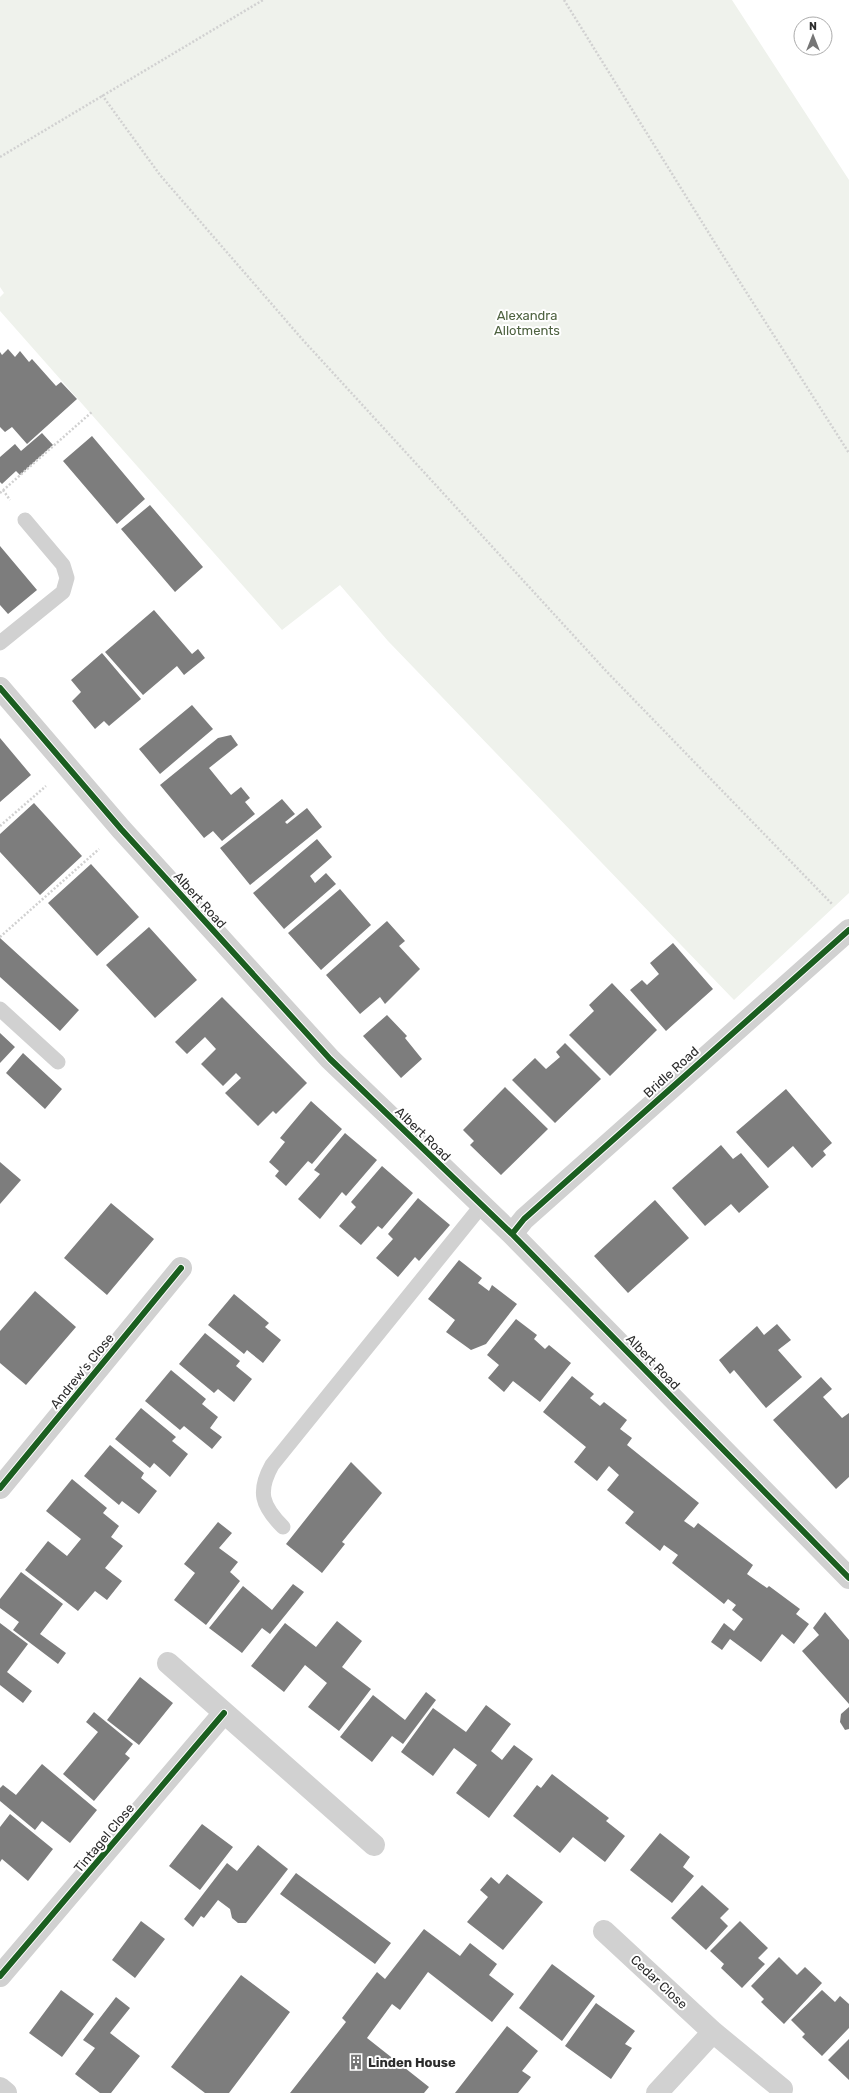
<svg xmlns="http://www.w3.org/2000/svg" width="849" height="2093" font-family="Rubik,sans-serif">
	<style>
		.green { fill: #eff2ec }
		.building { fill: #7d7d7d }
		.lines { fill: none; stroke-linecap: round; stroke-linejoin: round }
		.path { stroke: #d1d1d1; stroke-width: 2.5; stroke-dasharray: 2 2; stroke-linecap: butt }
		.lane { stroke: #d1d1d1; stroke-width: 15 }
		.street { stroke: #d1d1d1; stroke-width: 22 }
		.cycleway-casing { stroke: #fff; stroke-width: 8 }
		.cycleway { stroke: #1b5e20; stroke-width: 6 }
		.labels { text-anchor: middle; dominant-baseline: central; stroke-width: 4; stroke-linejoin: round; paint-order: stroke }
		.park-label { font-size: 13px; fill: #4e6240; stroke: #fff }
		.street-label { font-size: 13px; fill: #2c2c2c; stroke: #fff }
		.poi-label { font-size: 13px; font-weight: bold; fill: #2c2c2c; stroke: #fff; text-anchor: start }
	</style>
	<rect width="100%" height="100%" fill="#fff"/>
	<!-- green -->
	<path class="green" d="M0 0H732L849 180V893L734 1000 388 641 340 585 282 630 0 311V297L4 293 0 287Z"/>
	<!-- building -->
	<path class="building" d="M8 349 15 357 20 351 29 362 32 359 56 386 61 382 77 399 27 444 12 427 5 432 0 427V352L2 355Z
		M42 433 53 445 20 475 16 471 2 484 0 482V457L15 444 21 451Z
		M92 436 145 499 117 524 63 461Z
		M150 505 203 567 175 592 121 529Z
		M0 546 37 590 8 614 0 605Z
		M154 610 192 654 198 649 205 658 184 675 177 666 143 695 105 652Z
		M102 653 141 699 109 726 104 721 95 729 72 701 81 692 71 680Z
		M192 705 213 729 160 774 139 749Z
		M231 735 238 745 209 768 231 795 241 787 250 798 245 802 255 814 222 841 213 831 204 838 160 785 218 738Z
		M0 738 31 775 0 802Z
		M282 799 295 814 285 822 287 824 307 808 322 827 250 885 220 848Z
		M34 803 82 856 40 895 0 852V834Z
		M317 839 332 857 310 876 315 883 326 873 336 884 284 929 253 893Z
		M91 864 139 917 97 956 48 903Z
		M340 889 371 925 321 970 288 933Z
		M387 921 405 941 399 946 420 969 385 1004 380 997 360 1014 326 975Z
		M149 927 197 980 155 1018 106 965Z
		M0 938 79 1010 60 1031 0 977Z
		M673 943 713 989 666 1031 630 990 642 980 647 985 659 974 650 963Z
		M612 983 657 1030 610 1076 569 1035 594 1011 589 1005Z
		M222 997 307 1083 276 1114 273 1111 258 1126 225 1093 241 1078 236 1073 223 1086 201 1064 216 1049 205 1037 187 1054 175 1042Z
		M387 1015 407 1036 405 1038 422 1059 401 1078 363 1036Z
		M0 1033 15 1047 0 1063Z
		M565 1043 601 1079 555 1123 512 1080 535 1058 546 1069 560 1057 556 1052Z
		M23 1053 62 1089 45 1109 6 1073Z
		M505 1087 548 1129 501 1175 470 1145 474 1141 463 1130Z
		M786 1089 832 1143 823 1151 826 1155 812 1168 793 1146 768 1168 736 1132Z
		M311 1101 342 1129 312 1164 308 1161 286 1186 275 1176 279 1171 269 1162 285 1142 280 1138Z
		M345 1133 377 1160 346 1196 342 1192 320 1219 298 1199 320 1174 314 1170Z
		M721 1145 733 1159 741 1153 769 1187 739 1213 731 1204 705 1226 672 1188Z
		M0 1162 21 1180 0 1204Z
		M382 1166 413 1193 382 1229 378 1226 361 1245 339 1226 356 1207 351 1202Z
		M418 1198 450 1225 419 1261 415 1257 398 1277 376 1258 393 1239 388 1234Z
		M655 1200 689 1238 628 1293 594 1256Z
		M111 1203 154 1239 107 1295 64 1258Z
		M459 1260 482 1278 478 1283 481 1285 489 1291 492 1285 517 1304 486 1344 471 1350 446 1332 455 1320 428 1299Z
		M35 1291 76 1327 26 1385 0 1363V1331Z
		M234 1294 269 1323 265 1327 281 1340 263 1363 247 1350 244 1354 208 1325Z
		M516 1319 537 1335 534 1339 545 1349 549 1345 571 1363 540 1402 513 1381 504 1392 488 1378 499 1365 487 1355Z
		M777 1324 791 1340 778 1350 802 1377 766 1408 734 1370 730 1374 719 1360 757 1326 764 1335Z
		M205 1333 240 1361 236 1366 252 1379 234 1402 218 1389 214 1393 179 1364Z
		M171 1370 206 1399 202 1404 218 1417 210 1428 222 1437 212 1449 184 1426 180 1430 145 1401Z
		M572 1376 594 1394 590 1398 600 1406 604 1402 627 1420 620 1429 632 1438 627 1445 699 1503 684 1521 694 1528 698 1523 753 1565 747 1574 767 1588 769 1586 800 1609 796 1614 809 1624 794 1644 782 1634 761 1662 730 1639 722 1650 711 1642 724 1623 734 1631 743 1619 732 1610 736 1605 728 1599 724 1604 672 1563 678 1555 664 1545 660 1551 625 1523 634 1512 607 1490 619 1475 609 1466 597 1481 574 1462 586 1447 543 1412Z
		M821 1377 832 1389 823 1397 842 1418 849 1413V1477L836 1489 773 1420Z
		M141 1408 176 1437 172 1441 188 1454 170 1477 154 1463 150 1468 115 1439Z
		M110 1445 144 1473 141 1478 157 1491 139 1514 122 1501 119 1505 84 1476Z
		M351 1462 382 1493 342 1542 345 1544 322 1573 286 1544Z
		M72 1479 107 1508 103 1513 119 1526 111 1537 123 1546 105 1568 122 1581 107 1600 95 1591 78 1611 25 1570 48 1541 67 1556 81 1539 46 1511Z
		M218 1522 232 1533 219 1548 238 1562 230 1572 240 1581 206 1625 174 1600 195 1573 184 1564Z
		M21 1572 63 1604 40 1634 66 1653 58 1664 13 1630 19 1622 0 1608V1599Z
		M293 1584 304 1592 270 1634 262 1628 242 1653 209 1628 243 1586 272 1610Z
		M825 1612 849 1640V1704L802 1651 819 1635 813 1628Z
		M337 1621 362 1641 342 1667 371 1689 339 1731 308 1707 327 1683 305 1665 284 1692 251 1666 285 1623 316 1647Z
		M0 1623 28 1644 7 1672 32 1691 23 1703 0 1685Z
		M140 1677 173 1703 139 1745 107 1720Z
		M426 1692 436 1700 403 1744 392 1736 372 1762 340 1737 373 1695 405 1720Z
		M486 1705 511 1724 491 1751 502 1760 514 1745 533 1759 489 1818 456 1793 477 1765 454 1748 433 1776 401 1752 433 1708 466 1732Z
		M849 1707V1729L845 1730 840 1722 841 1714Z
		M94 1712 133 1744 125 1754 130 1758 94 1801 63 1774 98 1732 86 1722Z
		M42 1764 97 1810 70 1843 42 1821 35 1830 0 1801V1788L3 1785 16 1795Z
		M552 1774 609 1818 606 1821 625 1836 605 1862 573 1837 560 1853 513 1816 537 1785 541 1788Z
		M10 1814 53 1849 28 1881 2 1859 0 1862V1827Z
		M202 1824 233 1847 200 1890 169 1866Z
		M660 1833 690 1857 683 1867 694 1876 672 1903 630 1870Z
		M258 1845 288 1869 246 1923H238L232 1918 230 1909 218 1900 204 1918 201 1916 193 1927 184 1919 227 1863 237 1871Z
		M296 1873 391 1943 375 1964 280 1894Z
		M507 1874 543 1902 503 1950 467 1922 488 1897 480 1890 491 1877 499 1884Z
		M702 1885 729 1909 720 1918 728 1926 706 1950 671 1918Z
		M141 1921 165 1939 135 1978 112 1960Z
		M740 1921 768 1948 758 1958 765 1964 742 1988 721 1968 724 1964 710 1951Z
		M424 1929 460 1956 470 1943 497 1964 489 1975 514 1994 492 2022 428 1972 400 2010 392 2004 367 2038 429 2087 424 2093H290L346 2022 342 2018 377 1972 385 1979Z
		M779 1957 797 1975 805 1967 822 1983 784 2024 761 2002 764 1999 751 1986Z
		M552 1964 595 1996 562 2041 519 2008Z
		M241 1975 290 2012 229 2093H205L171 2067Z
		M61 1990 94 2014 62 2057 29 2033Z
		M822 1990 835 2002 840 1996 849 2004V2028L822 2056 802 2037 805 2034 791 2020Z
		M116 1997 130 2008 110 2033 140 2056 111 2093H100L75 2074 95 2048 83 2040Z
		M596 2003 635 2031 625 2044 632 2048 611 2079 565 2046Z
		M507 2026 538 2051 522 2071 531 2077 518 2093H455Z
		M849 2039V2080L828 2060Z"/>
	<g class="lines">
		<!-- path -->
		<path class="path" d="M564 0 720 251 849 453
			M102 95 160 175 302 339 607 672 833 905
			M0 157 263 0
			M3 490 10 500
			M0 493 93 411
			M0 826 46 786
			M0 937 99 849"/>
		<!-- lane -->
		<path class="lane" d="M0 643 63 592 67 578 63 565 25 520
			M0 1009 58 1062
			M283 1527C262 1506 257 1492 272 1465L482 1205"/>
		<!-- street -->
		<path class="street" d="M0 688 121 829 330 1059 512 1234 849 1578
			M512 1234 524 1219 849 930
			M0 1488 181 1268
			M168 1663 374 1845
			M604 1931 713 2032 782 2089
			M0 1976 224 1713
			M0 2088 6 2093
			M657 2093 713 2032"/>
		<defs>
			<path id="cycleway" d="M0 688 121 829 330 1059 512 1234 849 1578
				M512 1234 524 1219 849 930
				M0 1488 181 1268
				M0 1976 224 1713"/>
		</defs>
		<!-- cycleway casing -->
		<use href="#cycleway" class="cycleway-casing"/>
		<!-- cycleway -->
		<use href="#cycleway" class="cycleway"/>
	</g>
	<!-- icons -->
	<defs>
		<symbol id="building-bare" viewBox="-9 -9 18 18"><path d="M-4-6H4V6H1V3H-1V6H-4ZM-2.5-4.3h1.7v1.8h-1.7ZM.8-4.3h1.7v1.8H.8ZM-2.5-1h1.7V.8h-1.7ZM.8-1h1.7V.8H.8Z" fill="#767676" stroke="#fff" stroke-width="2.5" paint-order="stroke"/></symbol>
	</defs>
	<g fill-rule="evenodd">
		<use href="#building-bare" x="345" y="2051" width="22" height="22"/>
	</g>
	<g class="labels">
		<!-- park labels -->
		<g class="park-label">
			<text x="527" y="315">Alexandra<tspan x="527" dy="15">Allotments</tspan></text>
		</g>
		<!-- street labels -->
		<g class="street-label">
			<text transform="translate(200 900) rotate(48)">Albert Road</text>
			<text transform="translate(671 1072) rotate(-42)">Bridle Road</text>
			<text transform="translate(423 1134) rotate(44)">Albert Road</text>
			<text transform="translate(653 1362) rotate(46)">Albert Road</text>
			<text transform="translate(82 1371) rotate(-51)">Andrew's Close</text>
			<text transform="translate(104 1838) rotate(-50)">Tintagel Close</text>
			<text transform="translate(659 1982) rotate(43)">Cedar Close</text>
		</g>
		<!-- poi labels -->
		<g class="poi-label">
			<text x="368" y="2062">Linden House</text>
		</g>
	</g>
	<!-- north arrow -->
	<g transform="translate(813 36)"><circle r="19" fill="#ffffff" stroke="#ababab"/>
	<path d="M0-3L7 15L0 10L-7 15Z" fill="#767676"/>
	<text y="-6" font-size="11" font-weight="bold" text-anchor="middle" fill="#2c2c2c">N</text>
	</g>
</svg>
